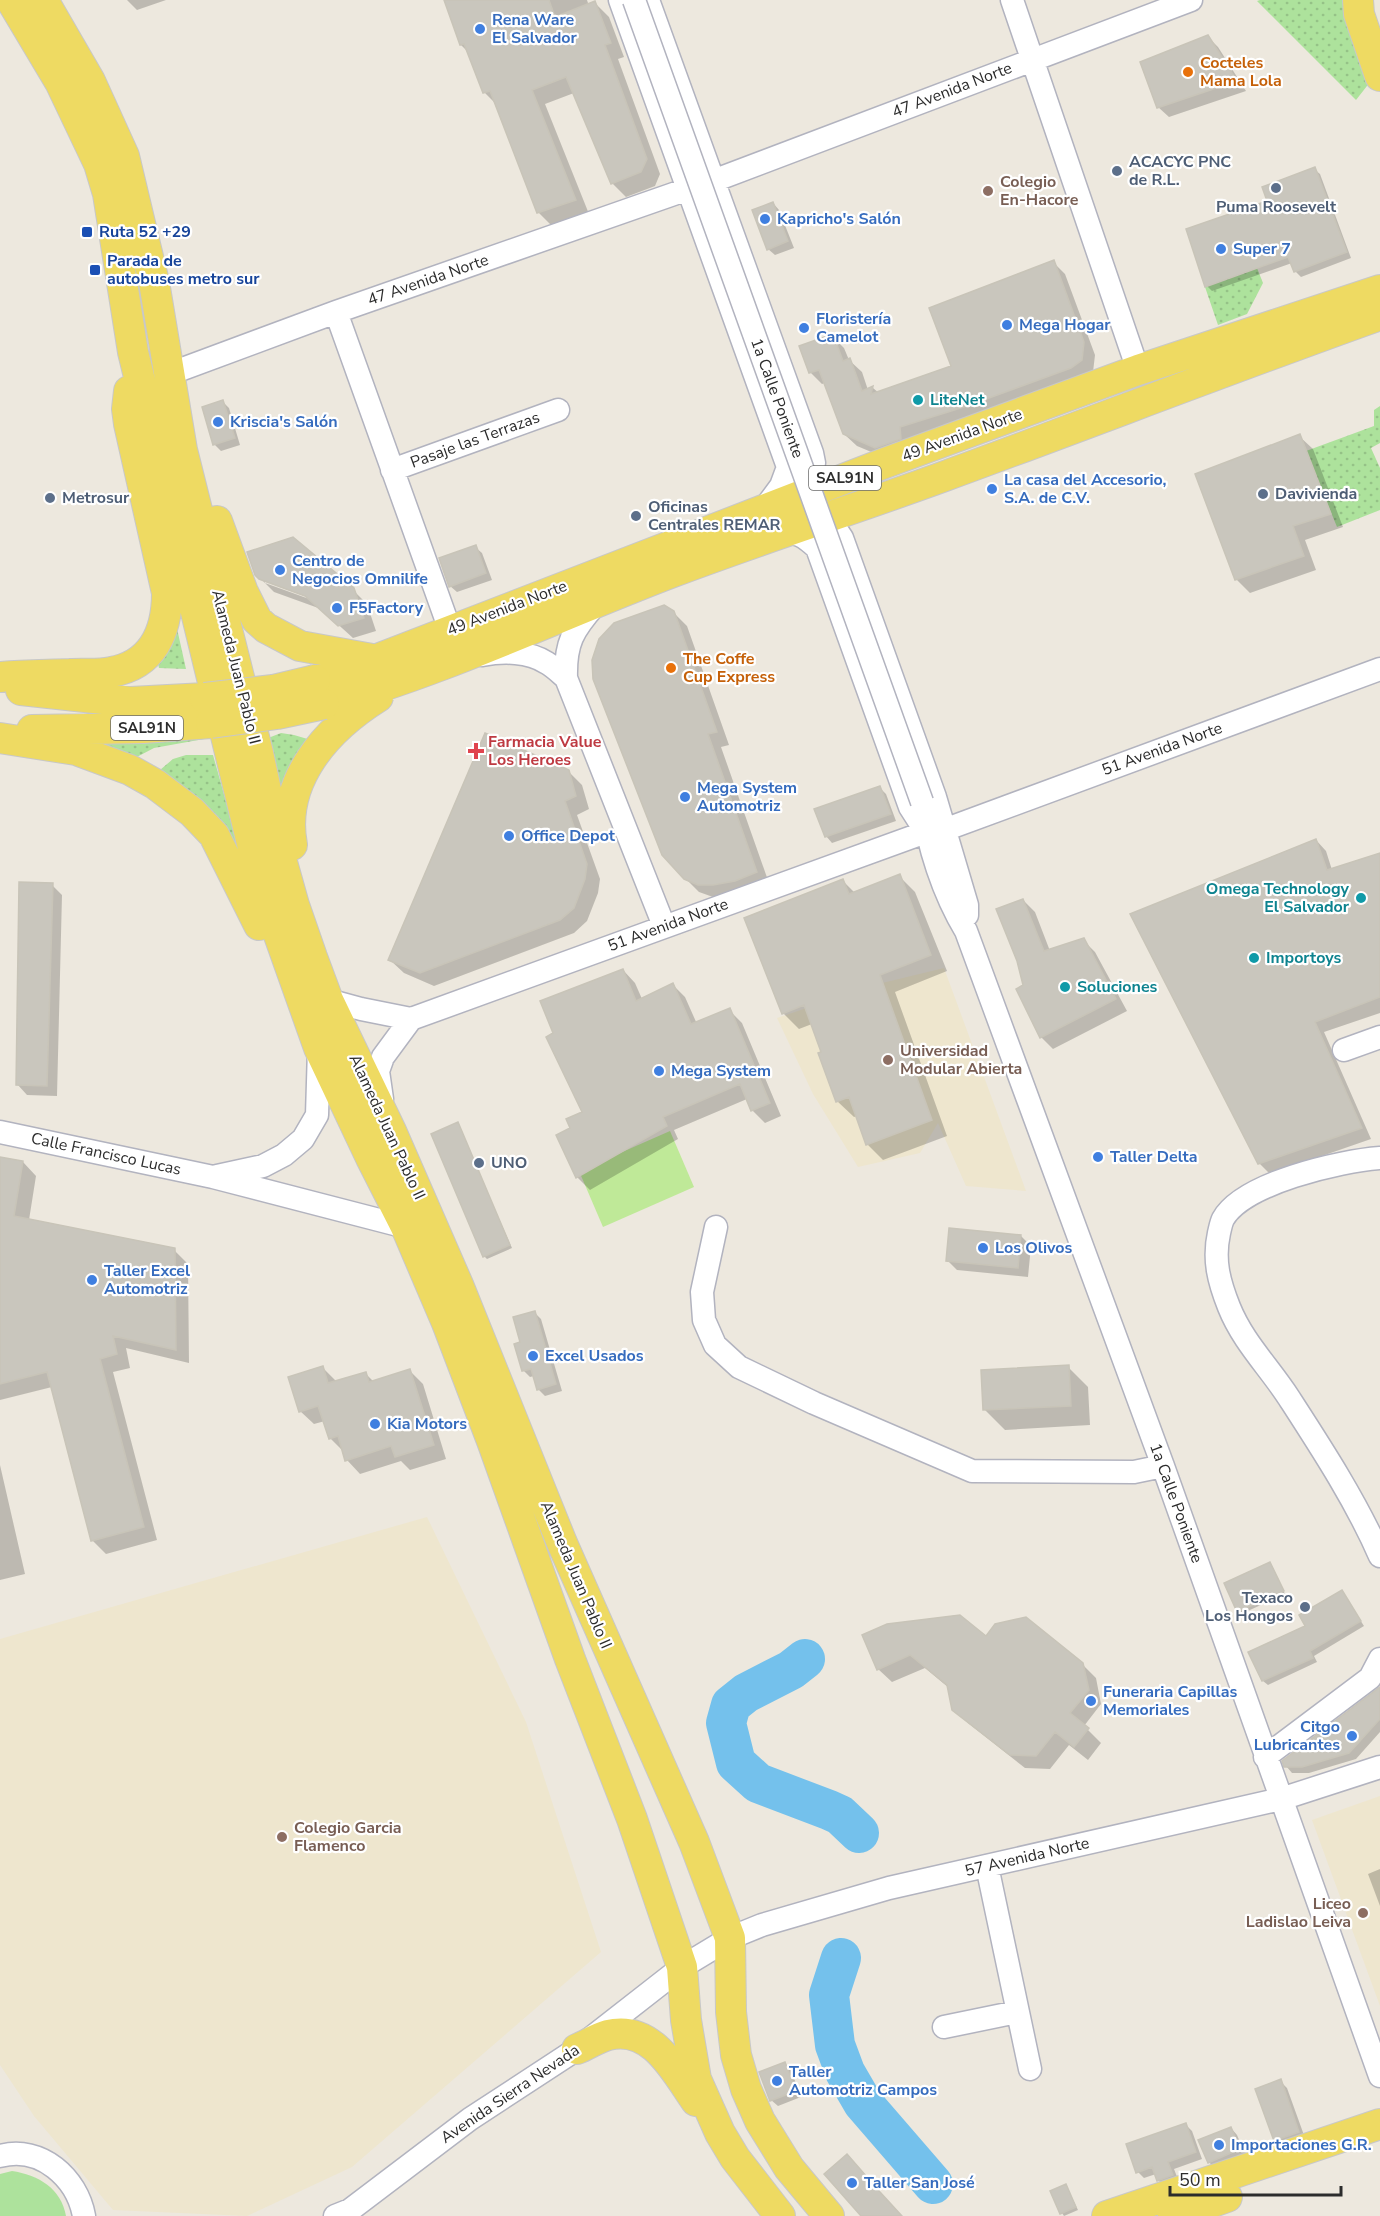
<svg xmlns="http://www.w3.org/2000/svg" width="1380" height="2216" font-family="'Nunito Sans',sans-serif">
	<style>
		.education { fill: #eee6ce }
		.grass { fill: url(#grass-dots) }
		.park { fill: #ade29c }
		.pitch { fill: #bfe998 }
		.shadow { fill: #0003; fill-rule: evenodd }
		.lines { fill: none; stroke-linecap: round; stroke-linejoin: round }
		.river { stroke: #74c1ec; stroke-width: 40 }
		.building { fill: #c9c6bd; stroke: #c8c4b8; stroke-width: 1.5 }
		.minor-casing { stroke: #b2b3bf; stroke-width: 25 }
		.major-casing { stroke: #c8c8c8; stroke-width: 32 }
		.minor { stroke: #fff; stroke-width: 22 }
		.major { stroke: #eeda62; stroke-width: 30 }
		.minor-bridge-casing { stroke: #b2b3bf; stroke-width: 25; stroke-linecap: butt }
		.major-bridge-casing { stroke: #c8c8c8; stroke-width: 32; stroke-linecap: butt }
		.minor-bridge { stroke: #fff; stroke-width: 22 }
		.major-bridge { stroke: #eeda62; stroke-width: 30 }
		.shop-dot { fill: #3f7fe0; stroke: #fff; stroke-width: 2 }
		.food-dot { fill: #e8710a; stroke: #fff; stroke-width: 2 }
		.service-dot { fill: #5c6f8a; stroke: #fff; stroke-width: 2 }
		.education-dot { fill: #8d6e63; stroke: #fff; stroke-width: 2 }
		.transit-dot { fill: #1a4fb4; stroke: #fff; stroke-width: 2 }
		.culture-dot { fill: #0f9aa8; stroke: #fff; stroke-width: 2 }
		.health-dot { fill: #e0444e; stroke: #fff; stroke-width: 2 }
		.labels { text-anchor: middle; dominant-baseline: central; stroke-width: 4.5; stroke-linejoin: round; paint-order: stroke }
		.shield { fill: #fff; stroke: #6b6b6b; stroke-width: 1.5 }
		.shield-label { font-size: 15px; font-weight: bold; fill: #2c2c2c }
		.shop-label { font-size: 16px; font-weight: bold; fill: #366cbe; stroke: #fff; text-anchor: start }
		.food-label { font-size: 16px; font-weight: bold; fill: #c56008; stroke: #fff; text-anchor: start }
		.street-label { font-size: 16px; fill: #2c2c2c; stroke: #fff }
		.service-label { font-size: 16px; font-weight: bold; fill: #4e5e75; stroke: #fff; text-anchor: start }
		.education-label { font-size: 16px; font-weight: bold; fill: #785e54; stroke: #fff; text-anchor: start }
		.transit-label { font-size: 16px; font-weight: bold; fill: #164399; stroke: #fff; text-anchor: start }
		.culture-label { font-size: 16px; font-weight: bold; fill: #0d838f; stroke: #fff; text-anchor: start }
		.health-label { font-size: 16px; font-weight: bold; fill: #be3a42; stroke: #fff; text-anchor: start }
	</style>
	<defs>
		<pattern id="grass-dots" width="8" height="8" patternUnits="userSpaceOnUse" patternTransform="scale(1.5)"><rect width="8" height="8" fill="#ade29c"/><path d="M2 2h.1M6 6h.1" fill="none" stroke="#95c287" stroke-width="1.8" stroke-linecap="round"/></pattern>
	</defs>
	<rect width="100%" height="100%" fill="#ede8de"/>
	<!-- education -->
	<path class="education" d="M944 968 1026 1191 966 1186 938 1123 920 1153 858 1167 813 1094 777 1018 878 984Z
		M427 1517 526 1722 601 1952 352 2167 247 2216 113 2210 34 2116 0 2065V1639Z
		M1380 1796V2006L1312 1820Z"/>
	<!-- grass -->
	<path class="grass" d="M1260 0H1346L1374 77 1356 100 1257 1Z
		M1257 268 1263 283 1247 314 1218 325 1205 287Z
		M1380 406V443L1371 448 1380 468V510L1337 527 1306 451 1374 426V410Z
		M174 615 186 669 159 668 157 658Z
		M205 730 204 739 154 748 133 759 98 740Z
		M281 733 294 735 311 740 275 805 263 740Z
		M186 755H213L245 869 220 823 197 797 160 770 173 759Z"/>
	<!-- park -->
	<path class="park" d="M12 2171C38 2175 61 2188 66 2216H0V2174Z"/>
	<!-- pitch -->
	<path class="pitch" d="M670 1131 694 1187 603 1227 579 1171Z"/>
	<!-- shadow -->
	<path class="shadow" d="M127 0H166L137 10Z
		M445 0H587L589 6 595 3 609 17 624 57 618 59 660 174 655 186 626 197 612 183 574 93 545 104 589 214 552 226 538 212 498 106 485 93 469 53 461 45Z
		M1208 37 1218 47 1246 91 1169 117 1158 107Z
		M1314 169 1320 174 1351 258 1301 277 1295 271 1292 263 1212 291 1207 286 1269 201Z
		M773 203 779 210 794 248 775 255 768 249Z
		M1053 262 1065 274 1095 355 1093 372 888 459 857 446 844 434 825 383 822 384 810 372 832 336 844 348 849 360 862 372 868 390 873 388 879 393 953 367Z
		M223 402 229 408 240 445 221 451 214 444Z
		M1299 436 1313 449 1343 527 1305 540 1316 570 1250 593 1236 579Z
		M475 547 482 553 492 580 457 592 450 586Z
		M256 574 353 590 367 604 376 631 353 638 321 609 274 592ZM265 580 313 597 312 600 265 583Z
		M673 612 687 626 729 745 721 747 770 886 727 898 713 897 699 892 685 878Z
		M568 771 582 785 589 809 577 815 600 879 598 893 587 921 574 933 434 986 404 973 390 960Z
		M880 788 886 794 896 821 832 843 826 836Z
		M1316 840 1326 851 1332 870 1380 854V1013L1324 1032 1371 1139 1270 1174 1259 1163Z
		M899 876 915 892 947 971 895 992 947 1136 883 1160 867 1144 857 1116 854 1117 837 1101 812 1024 799 1029 783 1013 843 881 855 893Z
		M52 885 62 895 57 1096 27 1095 17 1084Z
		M1023 900 1035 912 1050 951 1083 940 1095 952 1127 1011 1053 1049 1041 1037 1025 986Z
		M623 970 635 983 642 999 673 985 685 997 697 1024 729 1010 742 1023 781 1116 765 1123 752 1110 747 1099 674 1130 678 1139 590 1190 577 1177 572 1129 584 1113Z
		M457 1124 512 1248 487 1259 484 1256Z
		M0 1158 23 1162 36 1176 29 1220 174 1250 188 1264 189 1363 126 1348 130 1368 113 1372 157 1540 106 1554 92 1540 52 1387 0 1400Z
		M1021 1236 1031 1246 1028 1277 957 1270 947 1260Z
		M534 1312 541 1319 562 1391 545 1396 538 1389 534 1376 530 1377 523 1370 522 1343Z
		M1068 1367 1088 1387 1090 1425 1005 1430 985 1410Z
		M323 1368 337 1382 365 1373 374 1382 409 1370 423 1384 446 1459 410 1470 401 1461 360 1474 347 1460 344 1452 330 1438 325 1421 314 1424 300 1411Z
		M0 1465 25 1574 0 1580Z
		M1270 1564 1285 1594 1241 1614 1238 1611Z
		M1342 1592 1364 1626 1314 1656 1317 1662 1268 1685 1263 1681 1250 1653 1307 1627Z
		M864 1636 986 1638 1082 1664 1096 1678 1101 1704 1084 1726 1101 1743 1088 1760 1069 1745 1050 1769 1025 1768 968 1723 954 1709 949 1688 925 1668 892 1682 878 1669Z
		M1380 1695V1732L1356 1759 1309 1773H1292L1286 1766Z
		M1380 1869V1906L1368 1874Z
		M784 2063 791 2070 801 2097 778 2106 771 2100Z
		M1280 2081 1287 2088 1305 2138 1282 2147 1275 2140Z
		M1186 2125 1192 2131 1202 2159 1174 2169 1179 2182 1165 2187 1158 2180 1156 2174 1144 2178 1138 2172Z
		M1231 2128 1237 2135 1246 2156 1215 2169 1209 2162Z
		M1066 2186 1078 2210 1064 2216 1062 2213Z"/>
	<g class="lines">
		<!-- river -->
		<path class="river" d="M805 1659 791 1670 746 1693 731 1705 726 1723 736 1763 758 1783 829 1810 840 1815 859 1833
			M841 1958 829 1995 835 2045 845 2072 863 2103 933 2184"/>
	</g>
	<!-- building -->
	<path class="building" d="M444 0H549L555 17 595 1 611 43 605 45 647 159 641 172 611 184 566 77 532 90 576 200 537 213 490 91 483 93 464 44 460 45Z
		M1208 35 1237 81 1157 108 1140 62Z
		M1315 167 1347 252 1294 272 1288 257 1205 287 1186 229 1267 201 1262 187Z
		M773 202 788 241 767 250 752 210Z
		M1054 260 1084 342 1082 360 1071 368 967 406 900 427 901 439 875 448 843 434 819 370 809 373 799 346 833 334 843 361 850 358 862 391 873 386 871 394 951 366 929 308Z
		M223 400 235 438 213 445 202 407Z
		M1300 434 1331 514 1293 526 1304 556 1235 580 1195 474Z
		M293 537 354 588 364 618 338 626 305 596 259 579 255 575 247 552Z
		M476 545 486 573 449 587 439 558Z
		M664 605 674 611 717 732 708 734 757 872 735 881 713 885H698L684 879 662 855 593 679 592 660 599 639 614 623Z
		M485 733 569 770 576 796 565 801 587 864 585 879 574 908 560 920 420 973 388 960Z
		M880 786 891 814 825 837 814 809Z
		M1316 839 1327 870 1380 853V997L1315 1022 1362 1128 1258 1164 1130 914Z
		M900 874 931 955 880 975 932 1120 866 1145 849 1097 836 1102 818 1053 821 1052 804 1005 782 1014 744 918 843 879 849 894Z
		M19 882 53 883 47 1086 16 1085Z
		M1023 899 1044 951 1084 938 1116 999 1040 1038 1016 989 1023 985 1017 961 996 909Z
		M623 969 636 1001 673 983 691 1024 730 1008 770 1103 751 1111 740 1084 663 1117 667 1126 576 1178 556 1135 570 1128 566 1119 582 1112 546 1037 553 1033 540 1001Z
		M458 1122 510 1245 483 1257 431 1134Z
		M0 1157 23 1161 14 1216 175 1248 176 1350 113 1336 117 1354 100 1359 144 1527 91 1541 47 1372 0 1384Z
		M949 1228 1021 1235 1018 1268 946 1261Z
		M535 1311 556 1384 537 1390 531 1369 522 1371 514 1344 520 1342 513 1317Z
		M1069 1365 1071 1406 983 1410 981 1370Z
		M323 1366 328 1383 366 1372 369 1382 410 1369 434 1445 395 1457 391 1446 345 1461 338 1436 329 1439 318 1406 299 1412 288 1377Z
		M1270 1562 1284 1591 1237 1612 1224 1583Z
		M1342 1590 1361 1621 1310 1651 1313 1658 1262 1681 1248 1652 1305 1626 1299 1615Z
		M960 1615 986 1636 995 1624 1026 1617 1083 1663 1089 1690 1070 1713 1089 1728 1074 1747 1055 1732 1036 1756 1010 1755 952 1710 947 1685 910 1655 877 1670 862 1635 887 1624Z
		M1380 1687V1719L1349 1753 1302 1767H1284L1282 1761Z
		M785 2062 796 2091 770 2101 759 2072Z
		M1281 2079 1299 2132 1274 2141 1255 2089Z
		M1186 2123 1196 2152 1168 2162 1173 2175 1157 2181 1152 2167 1136 2173 1126 2144Z
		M1231 2127 1240 2149 1208 2163 1198 2140Z
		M847 2154 880 2192 902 2216H861L824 2174Z
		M1066 2184 1076 2207 1060 2214 1050 2191Z"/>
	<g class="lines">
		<defs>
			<path id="minor" d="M620 0 788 467 781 486 764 509
				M648 0 812 453 814 463 811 469 800 474 793 473 789 468
				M1012 0 1138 370
				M713 181 1191 0
				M336 312 450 630
				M169 374 336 312 688 189
				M392 470 558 410
				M816 545 817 535 829 530 838 532 842 538 935 797 967 905V915
				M595 605C573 630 565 643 566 678L664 926
				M482 655C503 651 529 651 547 663 554 667 560 673 566 678
				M922 802C928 846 943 893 966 931L1163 1466 1380 2076
				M944 830 1380 669
				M328 1000 361 1009 411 1019
				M1344 1050 1380 1037
				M382 1099 378 1071 383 1057 411 1019 926 832 910 807 817 548C806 538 796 530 781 533
				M0 1132 213 1177 406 1227
				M1380 1158C1340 1161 1243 1183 1223 1219 1221 1223 1220 1229 1219 1233 1213 1260 1219 1282 1229 1307 1243 1342 1269 1367 1289 1398 1322 1449 1356 1501 1380 1556
				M217 1176 263 1166 284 1155 303 1139 317 1115 319 1049
				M716 1227 702 1292 704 1320 715 1345 739 1367 814 1403 972 1471 1134 1472 1163 1466
				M1265 1757 1370 1678 1380 1659
				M987 1866 1030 2069
				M944 2027 1017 2012
				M0 2156C41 2145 77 2178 84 2216
				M335 2216 350 2210 470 2119 577 2049 682 1967 730 1938 762 1925 889 1888 1281 1799 1380 1767"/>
			<path id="major" d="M11 0 60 82 99 164 108 194 133 352 264 893 319 1048 371 1158 406 1227 447 1323 492 1441 570 1659 632 1819 682 1967 686 2020 696 2079 720 2133 735 2158 780 2216
				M43 0 90 81 124 156 154 282 182 450 258 753 280 855 294 905 312 957 328 1000 391 1131 459 1287 562 1543 694 1842 730 1938 731 2012 736 2055 746 2089 760 2121 789 2168 829 2216
				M1358 0 1359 14 1380 76
				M217 521 243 592 257 620 266 628 300 646 372 659
				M0 677C23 675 46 675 70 674 83 673 98 675 111 672 153 665 167 632 167 593L129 424 127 409 129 391
				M315 680 375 660 885 463 1138 370 1380 290
				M21 690 131 702 205 698
				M324 704C444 671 557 616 673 572 763 538 855 509 945 476 1090 423 1234 367 1380 315
				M32 730 143 728 211 723
				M0 738 76 750 130 770 155 784 192 812 214 835 259 925
				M292 845C280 780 327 729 378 697
				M577 2049C587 2045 597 2038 608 2035 652 2024 675 2071 696 2101
				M1107 2216 1380 2124
				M1173 2216 1227 2197"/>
		</defs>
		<!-- minor casing -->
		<use href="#minor" class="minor-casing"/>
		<!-- major casing -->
		<use href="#major" class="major-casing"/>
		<!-- minor -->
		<use href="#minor" class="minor"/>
		<!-- major -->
		<use href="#major" class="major"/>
		<defs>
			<path id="minor-bridge" d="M634 0 922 802"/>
			<path id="major-bridge" d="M205 698 273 690 315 680
				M211 723 277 714 324 704"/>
		</defs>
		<!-- minor-bridge casing -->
		<use href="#minor-bridge" class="minor-bridge-casing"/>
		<!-- major-bridge casing -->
		<use href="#major-bridge" class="major-bridge-casing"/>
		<!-- minor-bridge -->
		<use href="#minor-bridge" class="minor-bridge"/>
		<!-- major-bridge -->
		<use href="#major-bridge" class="major-bridge"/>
	</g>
	<!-- markers -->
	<g class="shop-dot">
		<circle cx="480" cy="29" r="6"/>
		<circle cx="765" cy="219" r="6"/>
		<circle cx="1221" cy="249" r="6"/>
		<circle cx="1007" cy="325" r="6"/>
		<circle cx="804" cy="328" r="6"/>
		<circle cx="218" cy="422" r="6"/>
		<circle cx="992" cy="489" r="6"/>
		<circle cx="280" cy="570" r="6"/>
		<circle cx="337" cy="608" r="6"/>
		<circle cx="685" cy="797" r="6"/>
		<circle cx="509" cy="836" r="6"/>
		<circle cx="659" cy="1071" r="6"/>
		<circle cx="1098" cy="1157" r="6"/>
		<circle cx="983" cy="1248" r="6"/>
		<circle cx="92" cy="1280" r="6"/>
		<circle cx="533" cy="1356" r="6"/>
		<circle cx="375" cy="1424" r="6"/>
		<circle cx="1091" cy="1701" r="6"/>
		<circle cx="1352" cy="1736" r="6"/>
		<circle cx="777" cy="2081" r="6"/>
		<circle cx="1219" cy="2145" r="6"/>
		<circle cx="852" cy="2183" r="6"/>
	</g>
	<g class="food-dot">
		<circle cx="1188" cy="72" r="6"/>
		<circle cx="671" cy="668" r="6"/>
	</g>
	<g class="service-dot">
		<circle cx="1117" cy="171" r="6"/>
		<circle cx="1276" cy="188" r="6"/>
		<circle cx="1263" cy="494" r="6"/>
		<circle cx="50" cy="498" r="6"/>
		<circle cx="636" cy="516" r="6"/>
		<circle cx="479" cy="1163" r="6"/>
		<circle cx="1305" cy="1607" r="6"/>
	</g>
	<g class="education-dot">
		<circle cx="988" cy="191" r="6"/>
		<circle cx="888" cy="1060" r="6"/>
		<circle cx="282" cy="1837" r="6"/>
		<circle cx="1363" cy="1913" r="6"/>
	</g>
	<g class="transit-dot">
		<rect x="81" y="226" width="12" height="12" rx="3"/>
		<rect x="89" y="264" width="12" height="12" rx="3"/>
	</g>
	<g class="culture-dot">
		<circle cx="918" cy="400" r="6"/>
		<circle cx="1361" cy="898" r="6"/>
		<circle cx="1254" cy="958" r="6"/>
		<circle cx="1065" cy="987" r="6"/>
	</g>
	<path class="health-dot" d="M473 742h6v6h6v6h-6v6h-6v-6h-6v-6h6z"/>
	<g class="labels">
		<!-- shield labels -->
		<g class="shield">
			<rect x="809" y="466" width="72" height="24" rx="4.5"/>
			<rect x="111" y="716" width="72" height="24" rx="4.5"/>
		</g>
		<g class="shield-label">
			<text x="845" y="478">SAL91N</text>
			<text x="147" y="728">SAL91N</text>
		</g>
		<!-- shop labels -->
		<g class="shop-label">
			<text x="492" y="20">Rena Ware<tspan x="492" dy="18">El Salvador</tspan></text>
			<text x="777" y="219">Kapricho's Salón</text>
			<text x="1233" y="249">Super 7</text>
			<text x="816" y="319">Floristería<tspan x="816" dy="18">Camelot</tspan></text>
			<text x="1019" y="325">Mega Hogar</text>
			<text x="230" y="422">Kriscia's Salón</text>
			<text x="1004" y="480">La casa del Accesorio,<tspan x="1004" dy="18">S.A. de C.V.</tspan></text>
			<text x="292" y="561">Centro de<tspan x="292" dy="18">Negocios Omnilife</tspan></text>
			<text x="349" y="608">F5Factory</text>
			<text x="697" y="788">Mega System<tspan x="697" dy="18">Automotriz</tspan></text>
			<text x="521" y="836">Office Depot</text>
			<text x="671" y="1071">Mega System</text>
			<text x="1110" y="1157">Taller Delta</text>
			<text x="995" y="1248">Los Olivos</text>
			<text x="104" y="1271">Taller Excel<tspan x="104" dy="18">Automotriz</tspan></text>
			<text x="545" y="1356">Excel Usados</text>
			<text x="387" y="1424">Kia Motors</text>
			<text x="1103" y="1692">Funeraria Capillas<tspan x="1103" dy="18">Memoriales</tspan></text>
			<text x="1340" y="1727" text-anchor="end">Citgo<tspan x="1340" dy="18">Lubricantes</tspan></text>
			<text x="789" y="2072">Taller<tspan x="789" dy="18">Automotriz Campos</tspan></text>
			<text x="1231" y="2145">Importaciones G.R.</text>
			<text x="864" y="2183">Taller San José</text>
		</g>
		<!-- food labels -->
		<g class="food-label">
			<text x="1200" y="63">Cocteles<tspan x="1200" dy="18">Mama Lola</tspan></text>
			<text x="683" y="659">The Coffe<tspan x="683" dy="18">Cup Express</tspan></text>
		</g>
		<!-- street labels -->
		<g class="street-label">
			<text transform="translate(952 90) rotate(-21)">47 Avenida Norte</text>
			<text transform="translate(428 280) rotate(-19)">47 Avenida Norte</text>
			<text transform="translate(777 398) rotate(70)">1a Calle Poniente</text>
			<text transform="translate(962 435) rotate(-20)">49 Avenida Norte</text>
			<text transform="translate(475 440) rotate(-20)">Pasaje las Terrazas</text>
			<text transform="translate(507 608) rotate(-21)">49 Avenida Norte</text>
			<text transform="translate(236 667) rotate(76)">Alameda Juan Pablo II</text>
			<text transform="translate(1162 749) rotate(-20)">51 Avenida Norte</text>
			<text transform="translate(668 925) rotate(-20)">51 Avenida Norte</text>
			<text transform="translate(387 1127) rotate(65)">Alameda Juan Pablo II</text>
			<text transform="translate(106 1154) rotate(12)">Calle Francisco Lucas</text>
			<text transform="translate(1176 1503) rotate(70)">1a Calle Poniente</text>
			<text transform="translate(576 1575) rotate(67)">Alameda Juan Pablo II</text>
			<text transform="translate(1027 1857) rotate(-13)">57 Avenida Norte</text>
			<text transform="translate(510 2094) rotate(-34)">Avenida Sierra Nevada</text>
		</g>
		<!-- service labels -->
		<g class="service-label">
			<text x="1129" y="162">ACACYC PNC<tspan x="1129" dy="18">de R.L.</tspan></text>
			<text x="1276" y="207" text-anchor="middle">Puma Roosevelt</text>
			<text x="1275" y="494">Davivienda</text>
			<text x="62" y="498">Metrosur</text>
			<text x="648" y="507">Oficinas<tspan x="648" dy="18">Centrales REMAR</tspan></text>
			<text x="491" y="1163">UNO</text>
			<text x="1293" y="1598" text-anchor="end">Texaco<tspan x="1293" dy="18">Los Hongos</tspan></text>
		</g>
		<!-- education labels -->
		<g class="education-label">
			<text x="1000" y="182">Colegio<tspan x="1000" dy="18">En-Hacore</tspan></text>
			<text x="900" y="1051">Universidad<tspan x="900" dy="18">Modular Abierta</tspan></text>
			<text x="294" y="1828">Colegio Garcia<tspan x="294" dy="18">Flamenco</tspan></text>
			<text x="1351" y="1904" text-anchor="end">Liceo<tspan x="1351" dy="18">Ladislao Leiva</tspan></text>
		</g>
		<!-- transit labels -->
		<g class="transit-label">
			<text x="99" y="232">Ruta 52 +29</text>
			<text x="107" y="261">Parada de<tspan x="107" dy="18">autobuses metro sur</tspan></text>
		</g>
		<!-- culture labels -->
		<g class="culture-label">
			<text x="930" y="400">LiteNet</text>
			<text x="1349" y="889" text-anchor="end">Omega Technology<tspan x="1349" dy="18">El Salvador</tspan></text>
			<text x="1266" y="958">Importoys</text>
			<text x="1077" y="987">Soluciones</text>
		</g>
		<!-- health labels -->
		<g class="health-label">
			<text x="488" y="742">Farmacia Value<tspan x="488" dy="18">Los Heroes</tspan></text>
		</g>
	</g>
	<!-- scale -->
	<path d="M1170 2186v9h171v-9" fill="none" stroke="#2c2c2c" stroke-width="3"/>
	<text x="1179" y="2186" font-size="18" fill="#2c2c2c" stroke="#ffffff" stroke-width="4.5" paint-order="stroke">50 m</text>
</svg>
